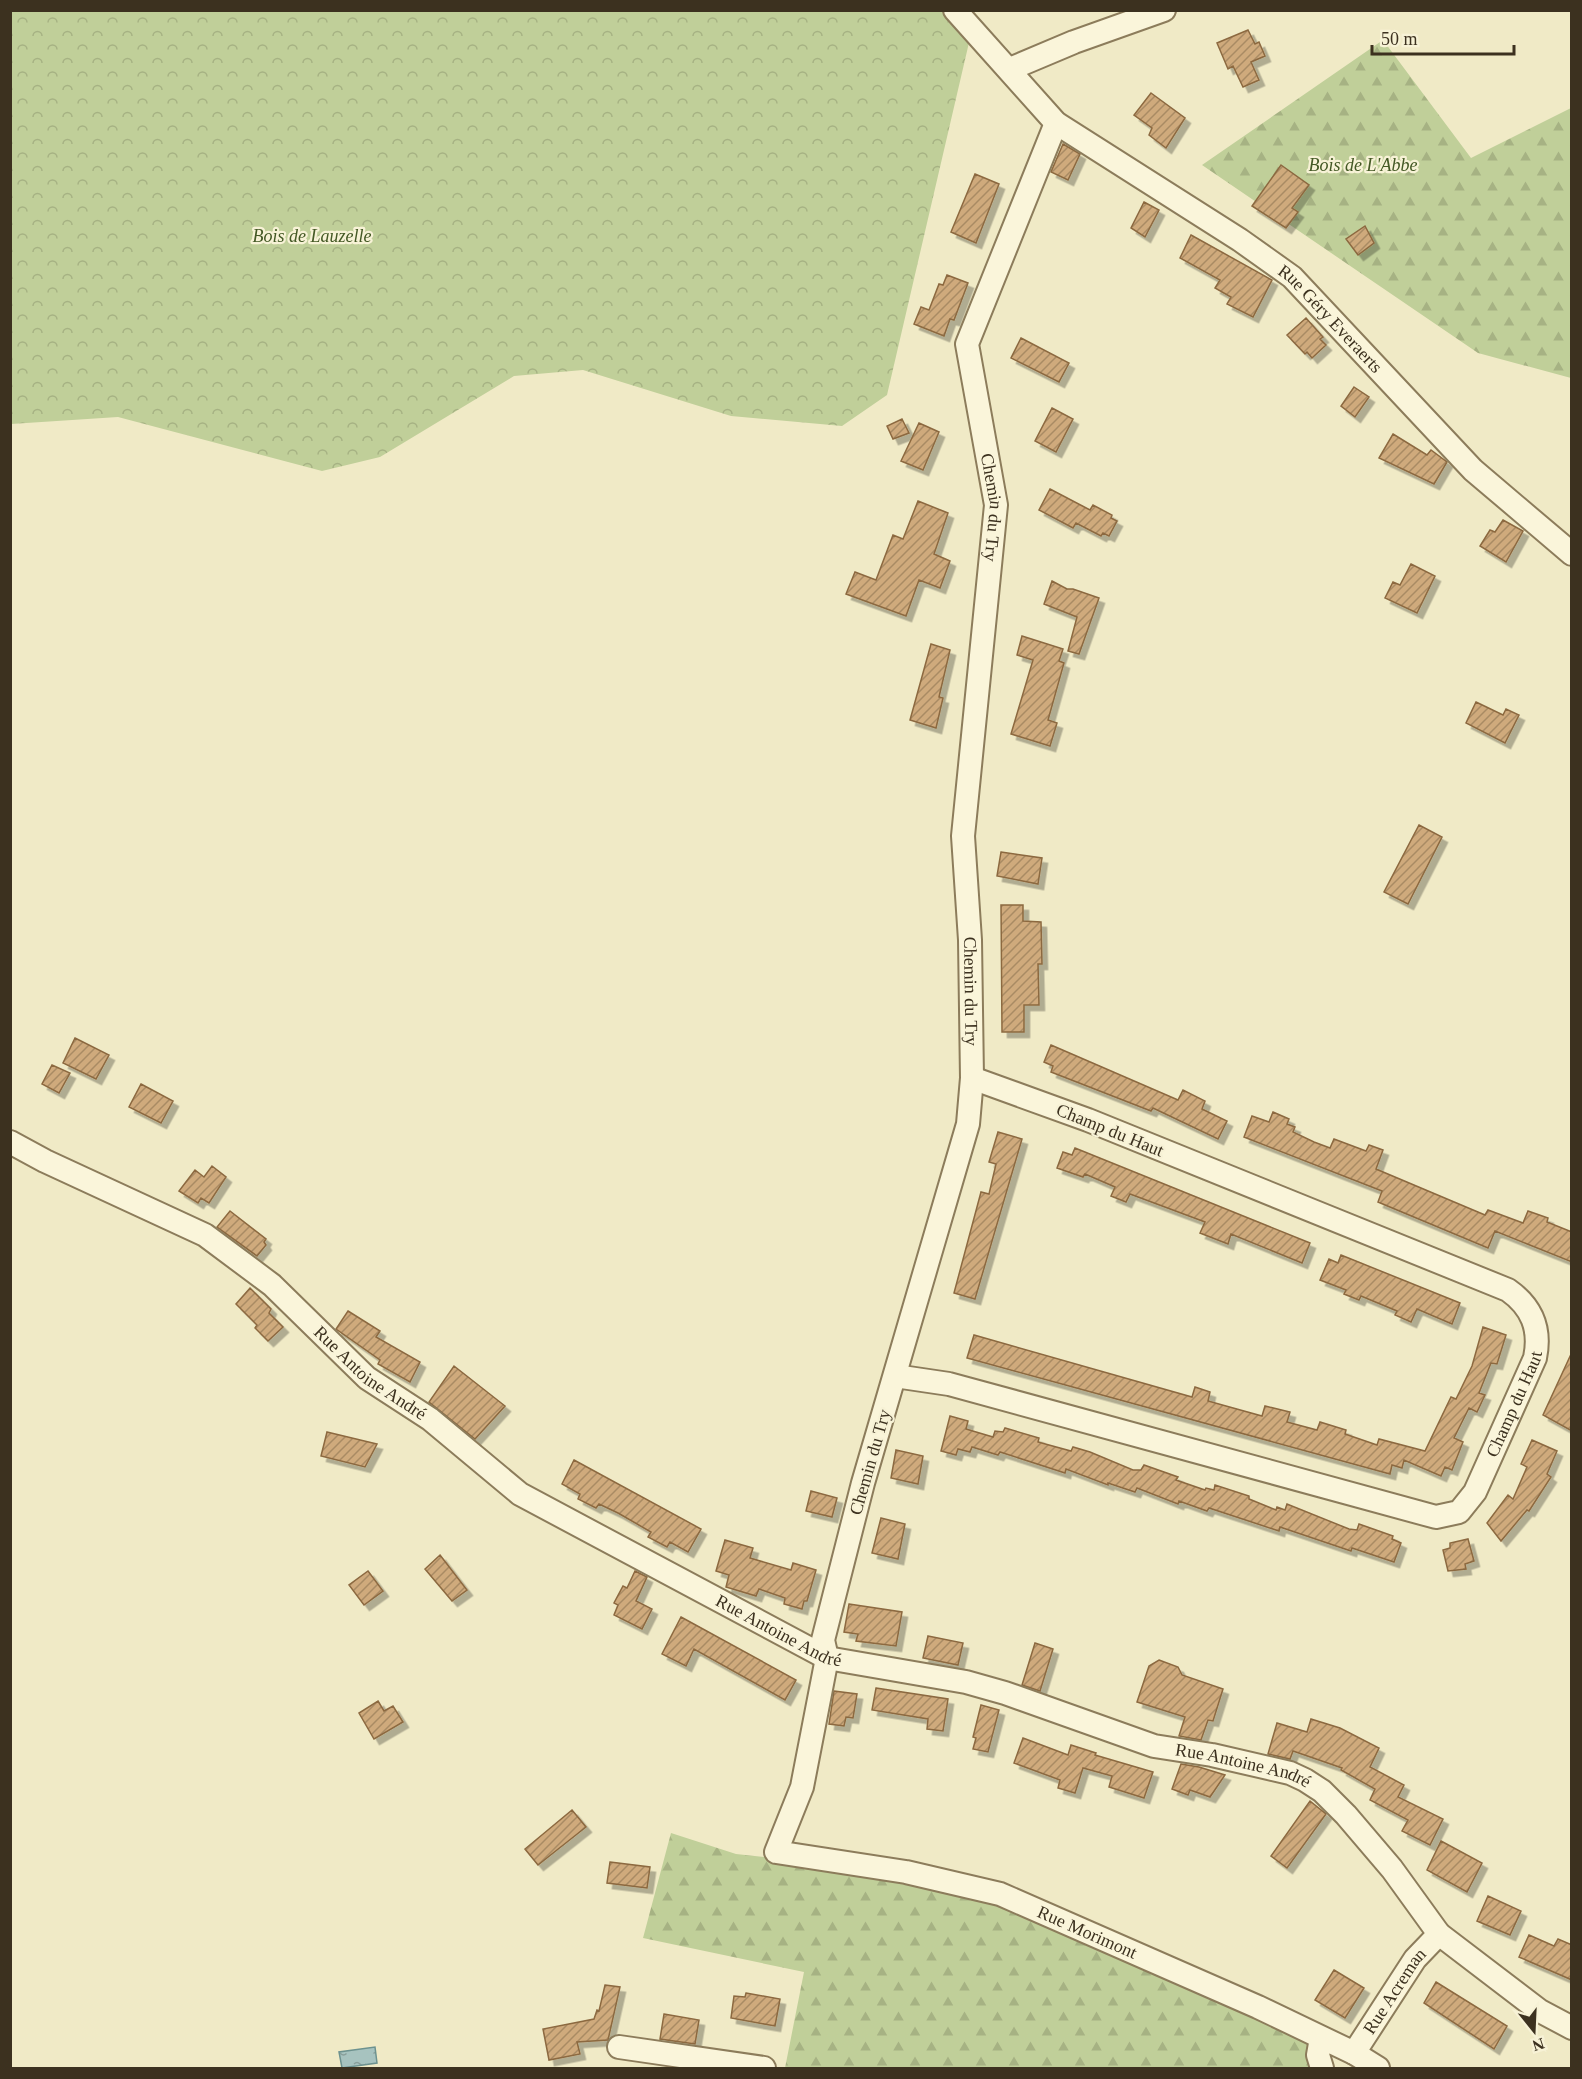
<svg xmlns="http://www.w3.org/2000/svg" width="1582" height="2079" viewBox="0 0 1582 2079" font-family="Georgia,serif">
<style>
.forest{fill:url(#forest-firs)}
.park{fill:url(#park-crowns)}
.water{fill:url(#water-ripples);stroke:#6d928f;stroke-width:1.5}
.building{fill:url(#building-hatch);stroke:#8c6940;stroke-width:1.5;filter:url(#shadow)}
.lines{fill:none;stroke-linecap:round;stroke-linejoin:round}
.minor-casing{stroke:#8c7c5b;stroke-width:26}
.minor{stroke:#faf5da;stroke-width:22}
.labels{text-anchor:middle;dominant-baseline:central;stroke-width:4.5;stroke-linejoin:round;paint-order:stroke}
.park-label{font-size:18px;font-style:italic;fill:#445925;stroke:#f7f2d6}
.street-label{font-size:18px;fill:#3c311f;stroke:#f7f2d6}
</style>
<defs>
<pattern id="forest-firs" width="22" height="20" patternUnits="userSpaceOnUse" patternTransform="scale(1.5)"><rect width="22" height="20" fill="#c0cf99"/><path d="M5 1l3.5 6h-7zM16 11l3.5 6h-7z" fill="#a6b283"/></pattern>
<pattern id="park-crowns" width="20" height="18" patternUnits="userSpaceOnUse" patternTransform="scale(1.5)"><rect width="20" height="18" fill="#c0cf99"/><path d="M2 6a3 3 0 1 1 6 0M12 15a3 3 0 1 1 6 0" fill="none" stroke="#a6b283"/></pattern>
<pattern id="water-ripples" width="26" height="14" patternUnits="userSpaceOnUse" patternTransform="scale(1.5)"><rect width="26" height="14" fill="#a7c3bf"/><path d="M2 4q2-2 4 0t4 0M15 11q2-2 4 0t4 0" fill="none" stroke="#899f9b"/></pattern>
<pattern id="building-hatch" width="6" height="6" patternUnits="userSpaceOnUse" patternTransform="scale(1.5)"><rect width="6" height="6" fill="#cfaa7b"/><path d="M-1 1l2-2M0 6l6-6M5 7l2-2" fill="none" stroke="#a98b64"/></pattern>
<filter id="shadow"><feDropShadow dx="5.5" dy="5.5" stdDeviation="0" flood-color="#0004"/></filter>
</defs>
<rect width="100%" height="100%" fill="#f0eac6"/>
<!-- forest -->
<path class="forest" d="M1383 40 1471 158 1571 108V378L1478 353 1202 165Z
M671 1833 736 1854 792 1860 964 1890 1310 2040 1319 2068H785L804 1972 643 1938Z"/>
<!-- park -->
<path class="park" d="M948 10 971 34 887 395 842 426 731 416 583 370 514 376 380 457 322 471 118 417 11 424V11Z"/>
<!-- water -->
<path class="water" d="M375 2047 377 2063 342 2068 339 2052Z"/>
<!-- building -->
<path class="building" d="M1248 30 1255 44 1259 42 1265 56 1251 62 1259 80 1243 87 1233 66 1228 69 1217 43Z
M1151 93 1185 118 1166 148 1149 135 1152 128 1134 115Z
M1063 144 1080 154 1068 180 1051 172Z
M1281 165 1309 185 1292 208 1298 212 1286 228 1252 206Z
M975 174 999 184 976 243 951 232Z
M1144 202 1159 210 1145 237 1131 228Z
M1365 226 1374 243 1358 255 1346 239Z
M1191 235 1272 280 1253 317 1227 304 1231 297 1215 288 1220 280 1180 258Z
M947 275 968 283 954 320 950 319 944 336 914 324 921 307 929 310 939 284 943 285Z
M1306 318 1323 337 1320 339 1326 345 1312 358 1307 352 1305 354 1287 335Z
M1021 338 1069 363 1059 382 1011 358Z
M1354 387 1369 397 1355 417 1341 406Z
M1052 408 1073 419 1056 452 1035 441Z
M902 419 909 433 893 439 887 426Z
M919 423 939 432 923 470 901 461Z
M1393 434 1427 455 1431 450 1447 462 1434 484 1379 458Z
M1050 489 1090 510 1093 505 1112 515 1111 518 1117 521 1109 536 1103 533 1101 536 1076 523 1073 528 1039 510Z
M918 501 948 513 934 554 950 561 940 588 919 580 906 616 846 594 855 572 876 580 893 535 903 539Z
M1503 520 1523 531 1506 562 1480 546 1490 530 1495 532Z
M1411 564 1435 576 1417 613 1385 598 1393 582 1400 585Z
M1052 581 1067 589H1073L1099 598 1079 654 1068 651 1077 617 1044 604Z
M1022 636 1063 649 1059 661 1064 663 1048 720 1057 723 1050 746 1011 734 1033 660 1017 655Z
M931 644 950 650 939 697 943 698 936 728 910 720Z
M1476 702 1503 715 1506 709 1519 715 1505 743 1466 723Z
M1419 825 1442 837 1408 904 1384 892Z
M1001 852 1042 858 1038 884 997 876Z
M1001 905H1023V921L1041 922 1042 964H1038L1039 1005H1024V1032H1002Z
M75 1038 109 1055 96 1079 63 1063Z
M1051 1045 1178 1100 1183 1090 1205 1101 1202 1109 1227 1121 1218 1139 1153 1108 1151 1111 1051 1072 1053 1066 1044 1062Z
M52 1065 70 1073 59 1093 42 1084Z
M141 1084 173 1101 161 1123 129 1107Z
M1273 1112 1289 1119 1287 1124 1295 1127 1293 1132 1314 1142 1330 1148 1334 1139 1366 1151 1369 1145 1383 1150 1376 1169 1485 1215 1488 1210 1523 1223 1528 1211 1548 1218 1547 1222 1572 1232V1262L1495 1231 1488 1248 1378 1202 1382 1191 1244 1137 1252 1116 1269 1122Z
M998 1132 1022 1139 975 1299 954 1293 981 1192 989 1194 996 1164 989 1162Z
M1075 1148 1310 1243 1302 1263 1231 1234 1228 1244 1200 1233 1205 1222 1130 1194 1126 1202 1111 1196 1115 1187 1085 1174 1083 1177 1057 1168 1063 1152 1072 1155Z
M212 1166 226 1177 209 1203 201 1198 198 1203 179 1191 195 1170 204 1177Z
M230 1211 266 1239 264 1242 266 1245 257 1256 217 1227Z
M1341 1255 1460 1303 1452 1324 1417 1309 1411 1322 1395 1315 1397 1311 1361 1296 1359 1300 1344 1294 1346 1290 1320 1280 1329 1259 1338 1263Z
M250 1288 271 1309 269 1313 283 1327 268 1341 255 1328 257 1325 236 1304Z
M348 1311 380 1331 376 1337 420 1362 410 1382 378 1364 380 1360 336 1329Z
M1483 1327 1506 1335 1497 1364 1491 1363 1479 1393 1485 1395 1477 1412 1469 1408 1454 1438 1463 1442 1452 1470 1445 1467 1441 1476 1404 1460 1402 1468 1392 1465 1390 1474 967 1358 974 1335 1192 1397 1195 1387 1210 1392 1208 1401 1262 1416 1265 1406 1290 1412 1287 1422 1317 1430 1320 1422 1346 1430 1345 1434 1377 1445 1379 1439 1425 1451 1451 1397 1456 1399 1472 1366Z
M1572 1352V1431L1543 1415Z
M454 1366 505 1406 475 1439 429 1402Z
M950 1416 968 1421 966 1429 993 1437 995 1431 1003 1432 1005 1428 1039 1438 1038 1442 1071 1451 1073 1447 1090 1452 1133 1470H1141L1144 1465 1178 1477 1176 1480 1205 1490 1206 1488 1214 1490 1215 1485 1249 1496V1499L1276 1510 1277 1507 1285 1510 1287 1504 1349 1529 1357 1530 1359 1524 1393 1536 1392 1539 1401 1543 1394 1562 1352 1548 1351 1551 1280 1527 1279 1531 1209 1508 1207 1511 1179 1501 1178 1504 1137 1488 1135 1492 1108 1483V1485L1066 1469 1065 1473 1000 1452 998 1455 972 1447 970 1452 958 1449 956 1455 941 1451Z
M327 1432 377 1444 365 1467 321 1456Z
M1532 1440 1557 1451 1547 1474 1551 1477 1529 1511 1527 1510 1501 1541 1487 1523 1508 1495 1513 1499 1527 1467 1521 1464Z
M896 1450 923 1456 918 1484 891 1478Z
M574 1460 701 1529 688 1552 670 1542 667 1547 648 1537 651 1532 618 1513 599 1504 596 1508 578 1499 580 1494 562 1484Z
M811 1491 837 1498 832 1517 806 1511Z
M881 1518 905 1524 898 1559 872 1553Z
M1468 1539 1474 1561 1465 1564 1466 1569 1448 1571 1443 1550 1450 1548V1543Z
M725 1540 753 1548 750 1558 791 1570 793 1563 816 1570 807 1601H804L802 1609 784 1604 785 1598 759 1589 756 1596 726 1587 729 1575 716 1571Z
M440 1555 467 1590 452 1601 425 1569Z
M368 1571 383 1591 364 1605 349 1585Z
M635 1571 647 1577 636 1601 652 1609 642 1629 614 1615 618 1605 614 1603 623 1586 627 1588Z
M849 1604 902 1612 896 1646 856 1641 858 1634 844 1632Z
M681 1617 796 1680 785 1700 694 1649 686 1666 662 1654Z
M928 1636 963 1643 958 1665 923 1658Z
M1035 1643 1053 1649 1040 1691 1022 1685Z
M1159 1660 1178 1667 1182 1675 1223 1689 1213 1721 1208 1720 1201 1740 1179 1736 1185 1717 1137 1702 1149 1666Z
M876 1688 948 1699 943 1731 927 1729 928 1719 872 1710Z
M834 1691 857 1694 853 1718 846 1717 844 1726 829 1724Z
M378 1701 384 1711 393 1706 403 1722 374 1739 359 1713Z
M981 1705 999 1710 988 1752 973 1749 976 1738 973 1737Z
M1311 1719 1340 1728 1379 1748 1370 1767 1404 1785 1398 1797 1443 1819 1430 1845 1402 1831 1408 1820 1370 1800 1375 1789 1341 1770 1342 1768 1293 1751 1290 1759 1268 1754 1277 1723 1307 1732Z
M1023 1738 1068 1755 1071 1745 1096 1753 1095 1755 1153 1772 1144 1798 1109 1787 1112 1776 1083 1768 1075 1793 1058 1788 1060 1780 1014 1763Z
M1181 1764 1199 1767 1225 1775 1210 1797 1190 1790 1188 1795 1172 1789Z
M1310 1801 1326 1814 1287 1868 1271 1856Z
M572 1810 586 1827 538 1865 525 1849Z
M1441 1841 1482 1863 1467 1892 1427 1870Z
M610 1862 650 1867 647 1888 607 1883Z
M1488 1896 1521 1911 1510 1935 1477 1921Z
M1529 1935 1554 1946 1558 1939 1572 1945V1980L1519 1957Z
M1334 1970 1364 1988 1345 2018 1315 2000Z
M1436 1982 1507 2026 1494 2049 1424 2003Z
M605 1985 620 1987 608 2040 577 2042 580 2054 549 2060 543 2029 594 2019 597 2010 599 2011Z
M746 1993 780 1999 775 2026 731 2018 734 1996 745 1997Z
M664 2014 699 2020 695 2044 660 2039Z"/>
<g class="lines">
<defs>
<g id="minor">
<path id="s1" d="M955 10 1056 123 1240 240 1292 277 1473 470 1572 554"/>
<path d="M1010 69 1074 42 1164 10"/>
<path id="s2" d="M1056 123 967 344 996 505 963 836 970 940 972 1078 968 1124 863 1483 823 1640 827 1658 802 1787 776 1852 906 1872 1000 1894 1258 2007 1354 2053 1378 2068"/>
<path id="s3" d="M10 1142 45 1161 205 1235 272 1285 367 1378 430 1419 520 1494 827 1658 966 1682 1005 1693 1154 1746 1212 1755 1290 1773 1305 1780 1322 1791 1346 1815 1392 1869 1439 1934 1540 2011 1572 2028"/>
<path id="s4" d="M895 1376 949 1384 1436 1517 1459 1512 1475 1492 1535 1358C1541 1329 1532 1307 1508 1290L1088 1120 972 1078"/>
<path d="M1321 2038 1318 2055 1322 2068"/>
<path d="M619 2047 764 2068"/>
<path id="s5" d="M1354 2053 1415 1959 1439 1934"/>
</g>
</defs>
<!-- minor casing -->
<use href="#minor" class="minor-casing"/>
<!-- minor -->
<use href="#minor" class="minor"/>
</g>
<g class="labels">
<!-- park labels -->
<g class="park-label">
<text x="1363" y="165">Bois de L'Abbe</text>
<text x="312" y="236">Bois de Lauzelle</text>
</g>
<!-- street labels -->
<g class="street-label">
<text stroke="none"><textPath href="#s1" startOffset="490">Rue Géry Everaerts</textPath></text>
<text stroke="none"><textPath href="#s2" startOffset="404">Chemin du Try</textPath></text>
<text stroke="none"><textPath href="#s2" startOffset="890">Chemin du Try</textPath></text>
<text transform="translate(1110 1130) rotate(22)">Champ du Haut</text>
<text stroke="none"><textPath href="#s3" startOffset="432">Rue Antoine André</textPath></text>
<text stroke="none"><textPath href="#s4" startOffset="705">Champ du Haut</textPath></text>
<text transform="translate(870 1462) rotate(-74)">Chemin du Try</text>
<text stroke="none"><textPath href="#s3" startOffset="918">Rue Antoine André</textPath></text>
<text stroke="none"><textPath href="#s3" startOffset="1404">Rue Antoine André</textPath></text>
<text stroke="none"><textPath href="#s2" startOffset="2102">Rue Morimont</textPath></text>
<text stroke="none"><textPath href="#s5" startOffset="74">Rue Acreman</textPath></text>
</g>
</g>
<!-- border -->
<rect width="1582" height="2079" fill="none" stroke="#3c311f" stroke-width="24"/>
<!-- north arrow -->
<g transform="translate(1534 2031) rotate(162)" stroke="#f7f2d6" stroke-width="4.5" paint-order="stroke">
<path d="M0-4.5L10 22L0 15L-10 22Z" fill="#3c311f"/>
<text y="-9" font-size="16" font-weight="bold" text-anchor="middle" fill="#3c311f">N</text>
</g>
<!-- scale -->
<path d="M1372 45v9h142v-9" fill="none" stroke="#3c311f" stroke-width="3"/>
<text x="1381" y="45" font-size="18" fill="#3c311f" stroke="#f7f2d6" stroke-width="4.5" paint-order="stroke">50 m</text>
</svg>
